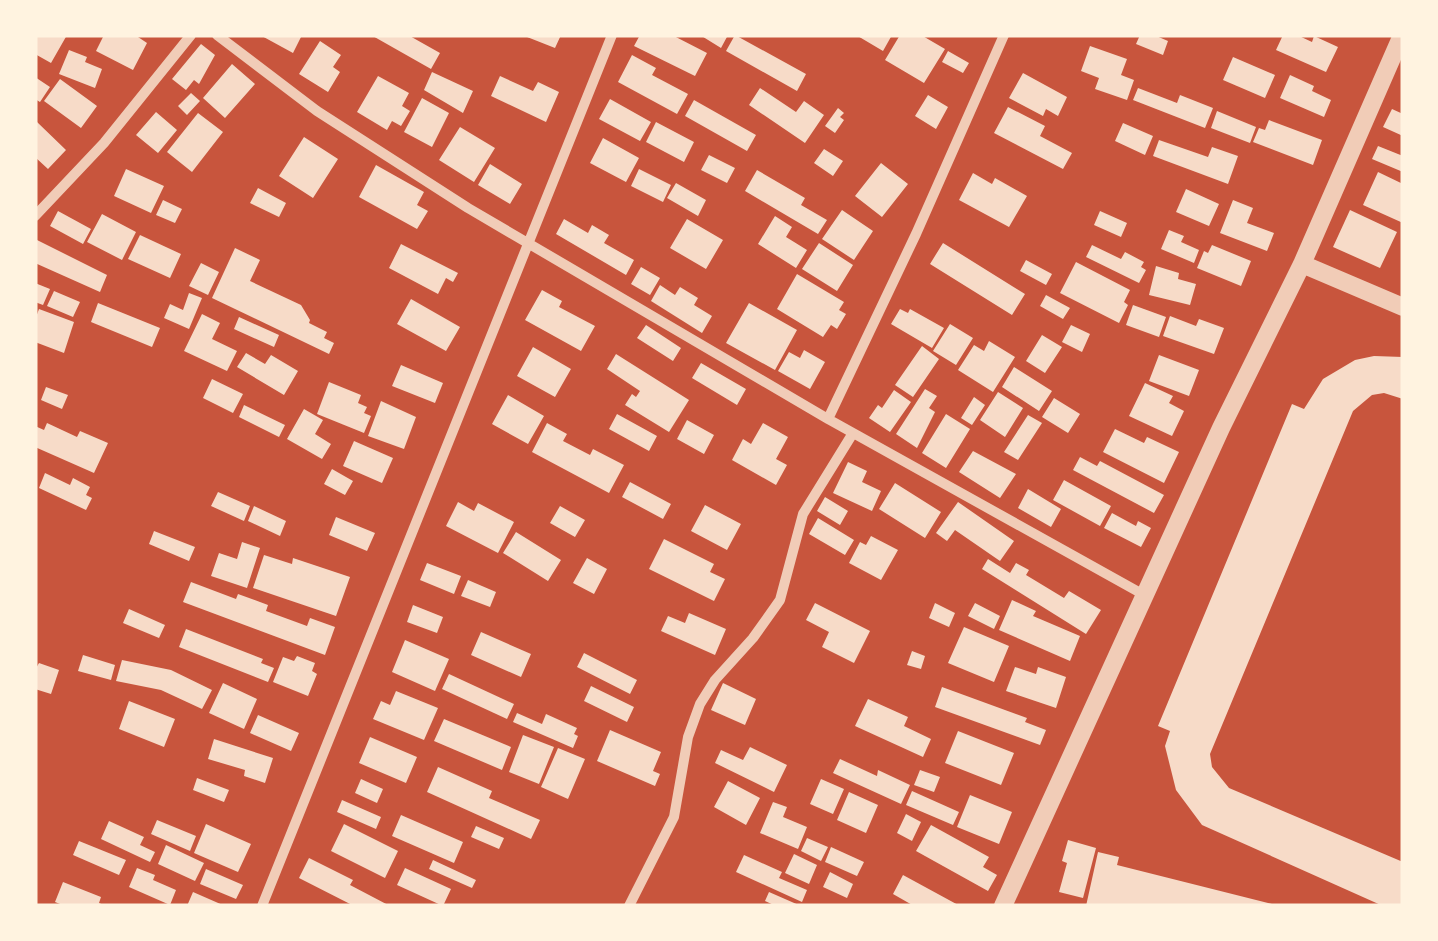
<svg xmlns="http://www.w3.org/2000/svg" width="1438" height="941" viewBox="0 0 1438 941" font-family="'Source Sans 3',sans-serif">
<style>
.building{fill:#f7dbc8}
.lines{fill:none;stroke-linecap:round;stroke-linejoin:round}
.minor{stroke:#f1ccb7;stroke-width:10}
.tertiary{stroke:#f1ccb7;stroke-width:18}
</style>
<rect width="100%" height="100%" fill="#c8553d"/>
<!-- building -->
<path class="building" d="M35 35H67L51 63 35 54Z
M104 35H135L147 43 133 70 96 51Z
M260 35H302L293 53Z
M371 35H408L440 53 431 69Z
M522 35H561L555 48Z
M640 35H672L707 53 695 76 634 46Z
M700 35H728L721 48Z
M735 35 806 74 797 91 726 51Z
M856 35H892L883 51Z
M900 35H921L945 49 924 83 885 60Z
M1140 35H1154L1168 41 1163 55 1136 44Z
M1283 35H1297L1312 42 1314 36 1338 47 1326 72 1276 50Z
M320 41 341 55 333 67 340 72 328 92 299 74Z
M201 44 215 55 199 84 194 80 186 90 172 79Z
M1090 46 1127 59 1121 75 1134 80 1127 100 1095 89 1099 78 1081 71Z
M69 50 87 57 85 62 102 69 95 88 59 74Z
M948 51 969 63 963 73 942 62Z
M632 55 656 68 652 75 688 94 677 114 618 82Z
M1233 57 1275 75 1265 98 1223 80Z
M232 64 255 84 225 118 203 98Z
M432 72 473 91 463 113 424 90Z
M1023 73 1067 97 1058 116 1046 109 1043 116 1009 98Z
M1290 75 1314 86 1312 91 1331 100 1324 117 1280 98Z
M378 76 409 93 402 106 410 111 401 126 392 121 387 130 357 112Z
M500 76 533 91 538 82 559 92 546 122 491 96Z
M35 77 50 87 40 102 35 99Z
M60 79 97 106 81 128 44 101Z
M760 88 796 112 804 101 824 115 805 143 749 105Z
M1138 88 1177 103 1180 95 1213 108 1205 128 1133 100Z
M191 93 200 101 187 115 178 106Z
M928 95 948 107 936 129 915 116Z
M422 98 449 113 432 147 404 132Z
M610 99 651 122 640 141 599 119Z
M694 100 756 135 747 151 685 116Z
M1008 107 1045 126 1040 136 1072 153 1063 169 994 133Z
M838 108 844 113 840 117 844 120 835 133 825 126Z
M1392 109 1403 114V136L1383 127Z
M1217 111 1256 127 1250 143 1211 128Z
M156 112 177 130 158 153 136 135Z
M198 113 223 132 192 172 167 152Z
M1269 120 1322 140 1313 165 1253 142 1259 128 1265 130Z
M37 122 66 150 48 169 35 157Z
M656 122 694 142 684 162 646 142Z
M1123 123 1153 136 1145 155 1115 141Z
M460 127 495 148 474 182 439 160Z
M304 137 338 159 313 198 279 176Z
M603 138 639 158 626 182 590 163Z
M1159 140 1208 157 1212 147 1238 156 1228 184 1153 156Z
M1378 146 1403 156V172L1372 159Z
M824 149 843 161 833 176 814 163Z
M709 155 735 168 727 183 701 170Z
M881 163 908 184 882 217 855 196Z
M490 164 522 184 510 204 478 185Z
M376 165 424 192 417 205 428 211 417 229 359 197Z
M126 169 164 186 151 213 114 196Z
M639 169 671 185 663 202 631 186Z
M757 170 805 198 801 205 827 220 818 234 745 191Z
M1378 172 1403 184V223L1363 205Z
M973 173 992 184 995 178 1027 196 1009 227 959 200Z
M676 183 706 200 698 216 667 198Z
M258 188 286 203 279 217 250 203Z
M1186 189 1219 204 1209 226 1176 212Z
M163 200 182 209 175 223 156 215Z
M1233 200 1253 208 1247 223 1274 233 1267 251 1220 233Z
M842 210 873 231 854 260 822 239Z
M1350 210 1397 232 1380 268 1333 247Z
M58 211 91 229 83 244 50 226Z
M1100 211 1127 223 1121 237 1094 225Z
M102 214 136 232 122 260 87 242Z
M775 216 792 227 786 237 807 250 796 268 758 244Z
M564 219 588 233 592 225 609 235 604 243 634 260 626 275 556 234Z
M687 219 723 240 706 269 670 248Z
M1169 230 1184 236 1181 242 1199 250 1194 263 1161 249Z
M140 235 181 254 170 278 128 259Z
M35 239 107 275 100 292 35 263Z
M819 243 853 265 837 291 802 269Z
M943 243 1025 294 1012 315 930 264Z
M401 244 458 273 453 282 446 278 438 294 389 268Z
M1092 245 1121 259 1125 252 1144 262 1141 267 1146 270 1139 283 1086 257Z
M1212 245 1251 261 1241 286 1197 268 1204 251 1208 253Z
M235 248 260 260 250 281 301 305 310 320 309 323 327 332 324 338 334 343 329 354 212 298Z
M1026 260 1052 274 1046 285 1020 271Z
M1076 262 1130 290 1124 302 1128 305 1119 323 1060 293Z
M201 263 219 272 208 295 189 286Z
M1156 266 1179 273 1178 279 1196 284 1190 305 1149 295Z
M641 267 660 278 650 295 631 284Z
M797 274 844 302 839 310 846 314 837 329 831 325 823 337 777 309Z
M35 283 50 289 43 305 35 302Z
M660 285 675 295 680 287 698 298 694 305 712 316 702 333 651 301Z
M542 290 562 301 559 307 595 326 581 351 525 320Z
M54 291 80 302 73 317 47 306Z
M189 293 202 298 189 329 164 318 170 304 183 310Z
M1046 295 1070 308 1063 319 1040 306Z
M411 299 460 327 446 351 397 324Z
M98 303 160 328 152 347 91 322Z
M749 303 797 330 775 370 726 343Z
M1133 305 1166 317 1159 337 1126 325Z
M39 309 74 322 64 353 35 342V320Z
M900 309 908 313 910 309 944 328 932 348 891 324Z
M202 314 220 323 212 339 237 351 227 371 184 351Z
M1170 316 1196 326 1199 319 1224 328 1214 354 1163 336Z
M239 317 279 335 274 347 234 329Z
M950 324 973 338 956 365 933 351Z
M646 325 681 348 673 361 637 338Z
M1071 325 1090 334 1082 352 1062 342Z
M1042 335 1062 347 1045 373 1026 361Z
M989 341 1015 357 993 392 958 370 974 345 984 351Z
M922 346 939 359 913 397 895 385Z
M533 347 571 369 555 397 517 376Z
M804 350 825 362 810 389 778 371 789 352 800 358Z
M246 353 265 364 271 355 298 371 284 395 237 367Z
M616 354 689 400 669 432 625 405 632 394 636 397 640 391 607 369Z
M1159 355 1199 370 1189 396 1149 381Z
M1374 356 1403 357V399L1384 393 1372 395 1353 411 1210 754 1212 767 1229 788 1403 862V906H1383L1202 825 1176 790 1165 746 1170 731 1158 726 1292 404 1304 409 1323 379 1355 360Z
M701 363 746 389 737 405 692 378Z
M401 365 443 383 435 403 392 386Z
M1014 367 1052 391 1039 411 1002 387Z
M212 379 243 394 233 413 203 398Z
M329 382 361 395 358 403 367 407 364 413 371 416 364 433 317 414Z
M1145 383 1173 396 1169 403 1184 411 1172 436 1129 416Z
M46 387 68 395 62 409 41 400Z
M925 389 937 396 929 408 935 412 917 448 896 434Z
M894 390 911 402 890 432 869 418 878 405 882 408Z
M998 392 1023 408 1005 437 980 420Z
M508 395 544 416 528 444 492 424Z
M974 397 985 405 972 425 961 418Z
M1054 398 1080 414 1068 433 1042 417Z
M381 401 416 417 404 449 368 436Z
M244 405 285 425 279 437 239 417Z
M304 409 323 420 315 434 331 444 322 459 287 439Z
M617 414 657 436 649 451 609 429Z
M946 414 970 429 946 468 922 453Z
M1028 415 1042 423 1018 460 1004 452Z
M687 420 714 435 704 454 677 439Z
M47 423 77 437 80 431 108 443 94 473 35 447V426L44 430Z
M547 423 567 434 563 441 590 455 593 449 624 465 609 493 532 452Z
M763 423 788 437 776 459 787 465 776 485 732 460 743 439 751 444Z
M1115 429 1144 443 1147 437 1179 452 1164 483 1103 452Z
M354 441 393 458 382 483 343 466Z
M973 451 1016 474 1000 498 959 472Z
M1080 457 1097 466 1100 461 1164 495 1154 513 1073 470Z
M848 462 867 471 862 482 881 491 872 511 833 493Z
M332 469 353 481 345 495 324 484Z
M45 473 70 485 73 478 90 487 86 495 92 498 86 510 39 488Z
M1064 480 1111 506 1100 526 1053 500Z
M630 482 671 504 663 519 622 497Z
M895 483 941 512 925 538 879 509Z
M1028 489 1061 509 1051 527 1018 508Z
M218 492 250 506 244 521 211 506Z
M825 497 848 511 840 525 817 511Z
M458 502 474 511 478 503 514 522 498 553 446 526Z
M958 502 1014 541 1000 561 955 530 947 541 936 533Z
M705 505 741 524 727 550 691 531Z
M254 506 286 521 280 536 248 521Z
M560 506 585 520 575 537 550 523Z
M1112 513 1136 526 1138 521 1151 528 1141 547 1104 528Z
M336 517 375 533 367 551 329 535Z
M818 518 854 540 845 555 809 534Z
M154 531 195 547 189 561 149 544Z
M516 532 561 560 548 581 503 553Z
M871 536 898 550 881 580 849 563 860 542 866 545Z
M664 539 714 564 710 572 725 579 714 601 649 569Z
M242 542 260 548 247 588 211 576 219 553 237 559Z
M264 555 292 564 293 558 350 577 336 616 253 588Z
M587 558 607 569 594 594 573 583Z
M988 559 1010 573 1016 563 1029 570 1026 575 1064 598 1069 591 1101 610 1086 634 982 569Z
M427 563 461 576 454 594 420 580Z
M468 580 496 592 490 607 461 596Z
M191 582 236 599 238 594 268 605 266 611 307 626 310 618 335 627 325 655 183 602Z
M1012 600 1036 611 1033 616 1080 636 1070 661 999 630Z
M815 603 870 631 854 663 822 647 829 632 806 620Z
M935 603 955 613 949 627 929 618Z
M975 603 1000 616 994 629 968 616Z
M413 605 443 617 437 633 407 622Z
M129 609 165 625 159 638 123 623Z
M689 613 726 629 715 655 661 631 668 616 685 623Z
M964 627 1009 646 994 682 948 663Z
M186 629 263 659 261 663 274 668 268 682 179 647Z
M481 632 531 654 521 677 471 655Z
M405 640 449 659 435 691 392 672Z
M912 651 925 656 921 669 907 665Z
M584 653 637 680 630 694 577 667Z
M83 655 115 665 111 680 78 671Z
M297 656 315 663 312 671 317 674 308 696 273 682 283 657 294 661Z
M122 660 171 670 212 690 202 709 161 690 116 681Z
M39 663 59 670 51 694 35 689V670Z
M1015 667 1036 674 1038 667 1066 677 1056 708 1006 691Z
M449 674 514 704 507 719 442 689Z
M223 683 257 699 244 729 209 713Z
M723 683 756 699 745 725 711 710Z
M591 686 634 707 627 722 584 701Z
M942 687 1027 718 1025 722 1046 730 1040 745 935 707Z
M396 691 438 708 424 740 373 719 381 701 390 705Z
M868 699 908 717 904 726 931 739 923 757 855 726Z
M129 701 175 719 164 747 119 729Z
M517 713 542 724 546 714 577 728 574 734 578 736 573 748 513 722Z
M258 715 299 733 291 751 250 733Z
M444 719 511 747 502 770 434 741Z
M610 730 661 752 653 771 660 774 655 786 597 761Z
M958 731 1014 753 1001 785 945 763Z
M523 735 554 747 539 784 509 772Z
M370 737 417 757 406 783 359 763Z
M214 739 273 758 265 783 244 776 245 770 208 759Z
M750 747 787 765 774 792 715 763 721 750 743 760Z
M558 748 585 759 568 799 541 787Z
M840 759 877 776 878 770 910 785 901 804 833 773Z
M438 767 492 791 489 798 540 820 531 839 427 792Z
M920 770 940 777 934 792 914 785Z
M197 778 229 790 224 802 193 790Z
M361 779 383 789 377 803 355 793Z
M821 779 844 789 833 814 810 804Z
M728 781 760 798 746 825 714 807Z
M912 791 959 812 953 825 906 805Z
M849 792 878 805 866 833 837 820Z
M970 795 1012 812 999 844 957 827Z
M342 800 381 817 376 829 337 812Z
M773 802 787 807 783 817 807 827 798 849 760 833Z
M906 814 921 822 912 841 897 833Z
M401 815 463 842 454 863 392 836Z
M157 820 196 836 190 851 151 834Z
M109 821 144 837 140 845 155 852 150 862 101 839Z
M206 824 251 844 238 872 194 853Z
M344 824 398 851 385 878 331 851Z
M931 825 989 857 983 867 997 875 988 891 916 851Z
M476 826 504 838 499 849 471 837Z
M807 838 828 847 821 861 801 851Z
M1068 840 1096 848 1083 898 1059 892 1067 863 1062 861Z
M79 841 126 860 119 875 73 855Z
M166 845 204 863 195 881 158 864Z
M831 847 864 862 857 876 825 862Z
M1098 852 1119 857 1117 865 1280 906H1086Z
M794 854 817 865 809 884 785 873Z
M744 855 782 872 779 878 807 890 802 902 736 872Z
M309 858 353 880 350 885 390 906H354L299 878Z
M433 860 476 880 472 888 429 869Z
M137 868 155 875 153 880 176 890 170 905 129 887Z
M405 868 451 889 443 906 397 885Z
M206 869 243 885 236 899 200 884Z
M830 872 853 884 847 898 823 887Z
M903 875 960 906H914L893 894Z
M63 882 101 897 99 903 106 906H65L55 902Z
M193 892 225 906H187Z
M769 892 801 906H776L765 901Z"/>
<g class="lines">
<!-- minor -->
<path class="minor" d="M217 35 317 111 468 208 828 419 1146 596
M35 216 104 143 191 35
M828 419 916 234 1004 35
M262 906 612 35
M629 906 674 817 688 737 700 704 715 680 753 638 780 600 803 514 853 433"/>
<!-- tertiary -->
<path class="tertiary" d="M1302 264 1403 307
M1003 906 1221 428 1302 264 1402 35"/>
</g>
<!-- border -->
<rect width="1438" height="941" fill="none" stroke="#fff3e0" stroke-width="75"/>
</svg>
